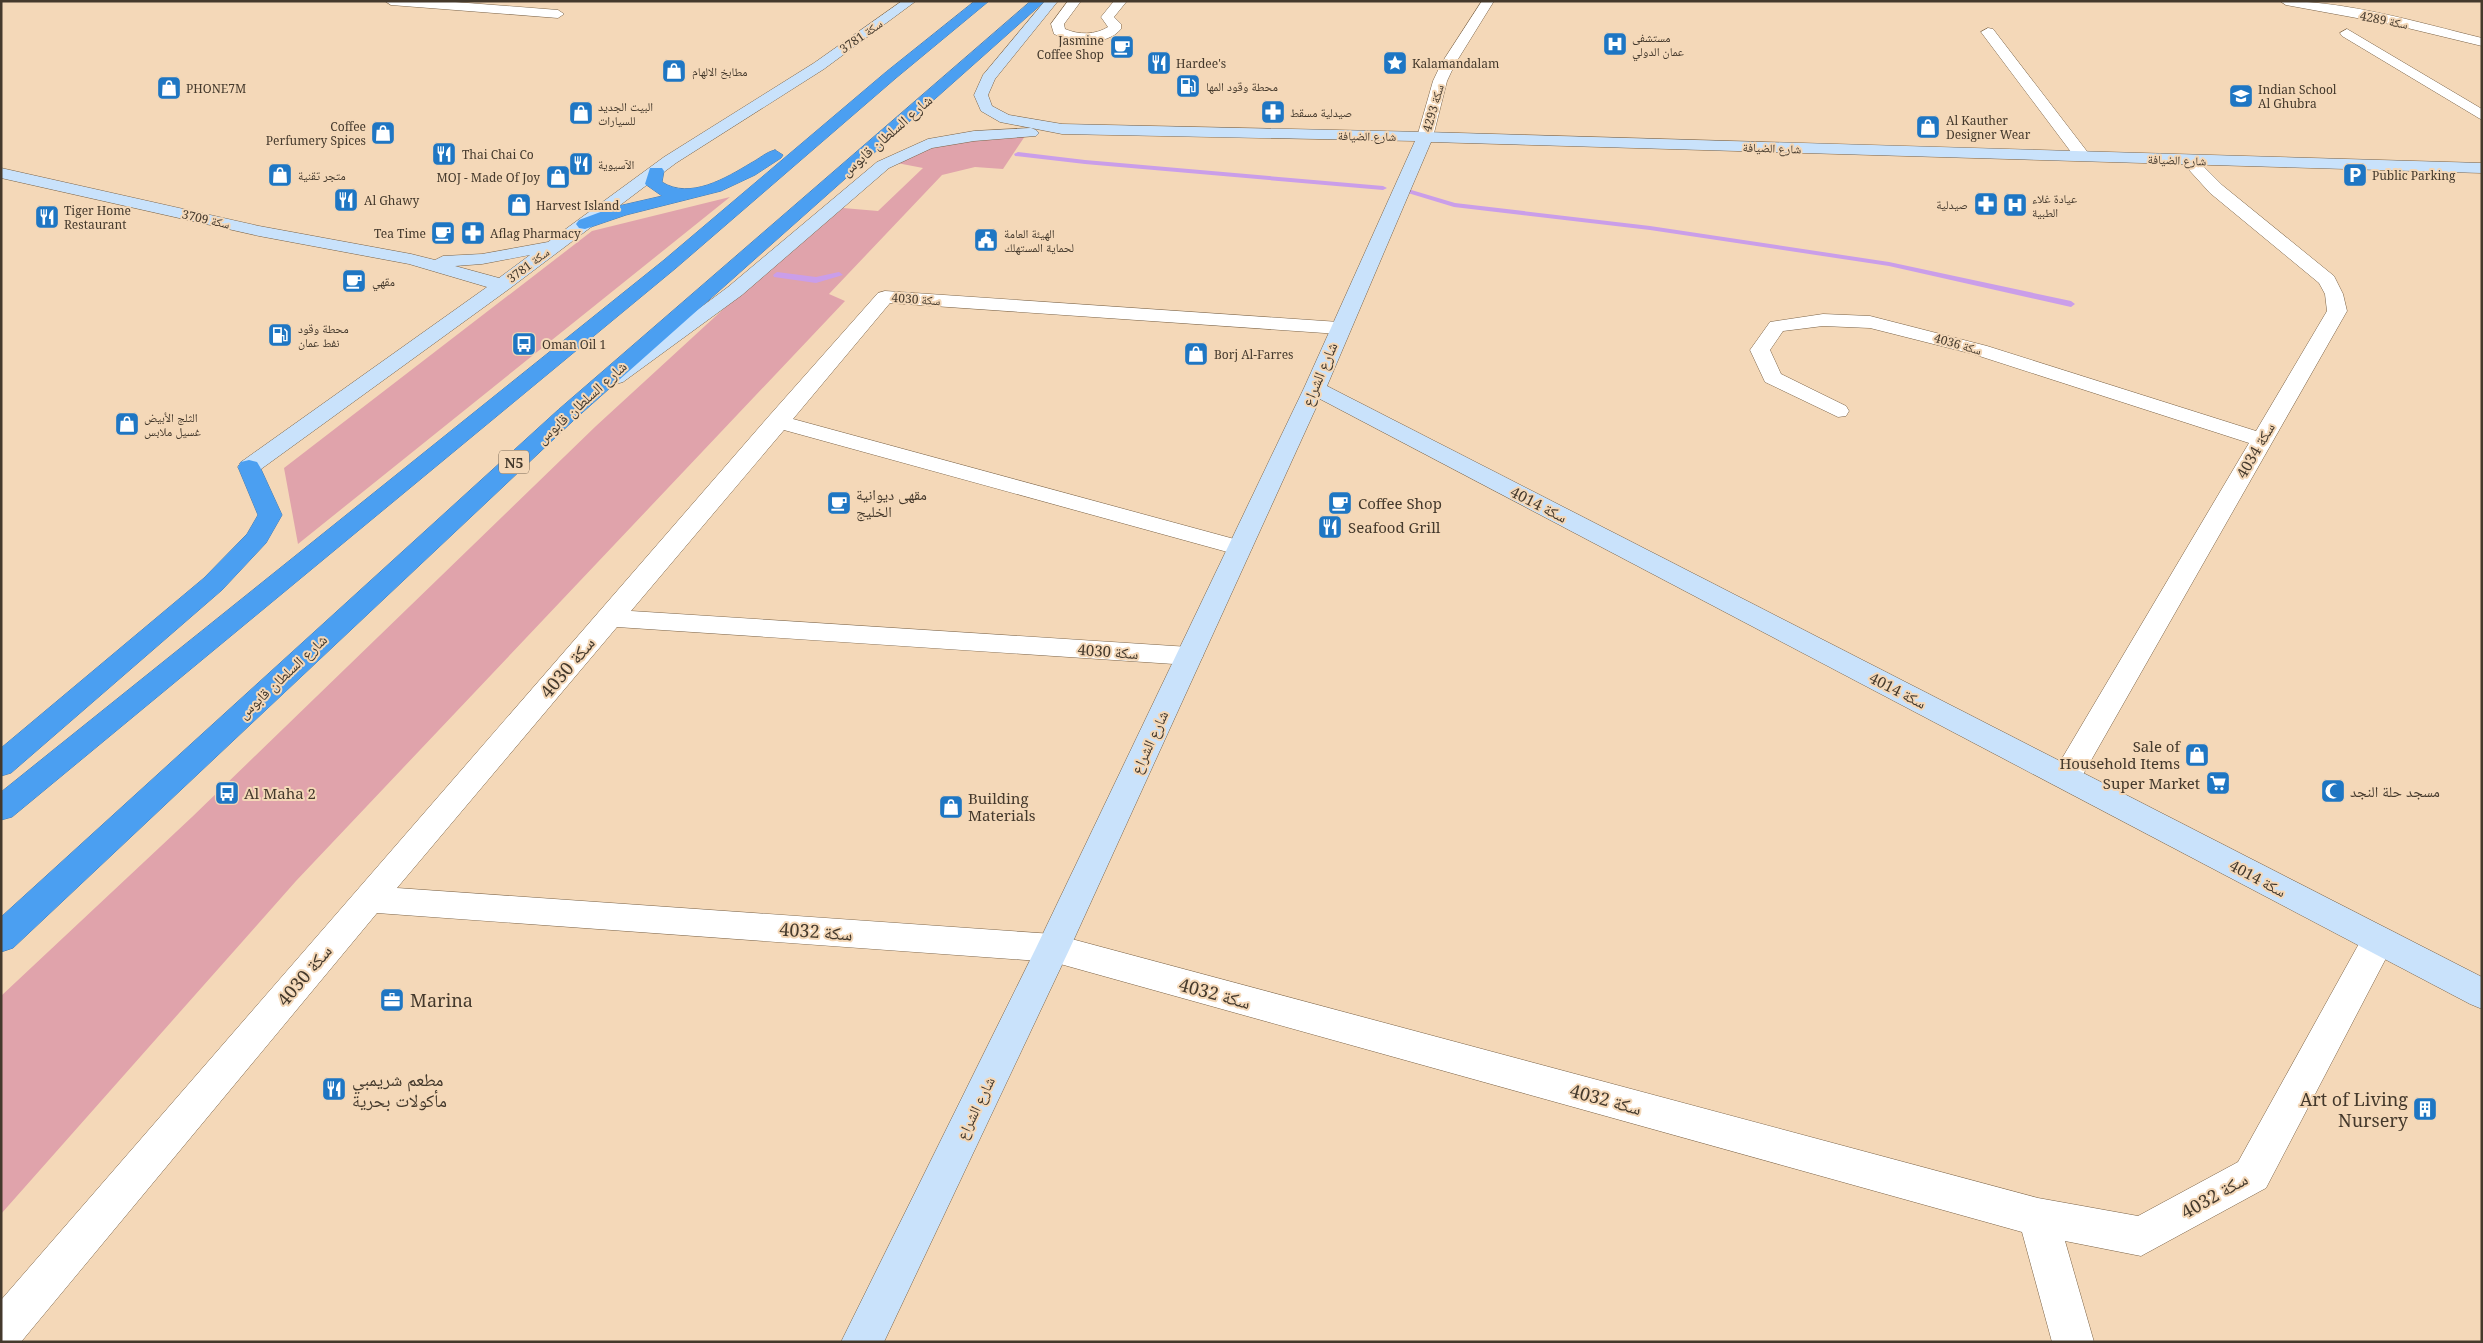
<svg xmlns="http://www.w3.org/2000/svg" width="2483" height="1343" viewBox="0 0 2483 1343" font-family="'Noto Serif','Noto Naskh Arabic',serif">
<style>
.green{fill:#e0a3ab}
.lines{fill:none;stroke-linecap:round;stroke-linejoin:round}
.stream{fill:#ca9ee9;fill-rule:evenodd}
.street-casing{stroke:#7a6246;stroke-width:1}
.secondary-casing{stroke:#7a6246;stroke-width:1}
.highway-casing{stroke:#497bac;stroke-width:1}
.street{fill:#fff;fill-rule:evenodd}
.secondary{fill:#c9e2fb;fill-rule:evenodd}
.highway{fill:#4b9ff1;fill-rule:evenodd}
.labels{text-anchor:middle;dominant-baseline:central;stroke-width:4;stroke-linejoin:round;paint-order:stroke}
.far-street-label{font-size:12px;fill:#44392c;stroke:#f4d8b8}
.far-poi-label{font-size:12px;fill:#44392c;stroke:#f4d8b8;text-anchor:start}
.shield{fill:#f4d8b8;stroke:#796956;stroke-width:1}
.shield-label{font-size:14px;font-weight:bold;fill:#44392c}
.street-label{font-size:15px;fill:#44392c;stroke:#f4d8b8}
.poi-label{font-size:15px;fill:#44392c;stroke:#f4d8b8;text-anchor:start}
.near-street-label{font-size:18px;fill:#44392c;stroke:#f4d8b8}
.near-poi-label{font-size:18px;fill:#44392c;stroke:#f4d8b8;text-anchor:start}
</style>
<rect width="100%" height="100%" fill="#f4d8b8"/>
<!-- green -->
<path class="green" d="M1025 136 1003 169 975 167 942 175 829 294 845 301 296 881 1 1214V996L192 817 596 426 742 292 843 208 878 211 923 168 897 163 932 146 975 139Z
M730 197 298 544 284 468 592 231Z"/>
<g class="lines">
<!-- stream -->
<path class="stream" d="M1018 152 1085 160 1383 186 1387 188 1383 190 1085 164 1015 156 1014 154Z
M1408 189 1455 203 1650 226 1889 262 2071 301 2075 304 2071 307 1889 266 1650 230 1454 207 1408 193Z
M777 272 816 277 839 272 843 275 816 283 774 277 773 275Z"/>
<defs>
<path id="street" d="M385 1H442L558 10 564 14 558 18 391 5Z
M1068 1H1081L1064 24 1065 29C1079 35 1095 35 1108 27L1101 17 1114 1H1127L1114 17 1121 24V29C1106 47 1073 42 1054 34L1051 24Z
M1482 1H1494L1455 64 1447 81 1433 137 1430 140H1420L1417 137 1433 81 1441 64Z
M2280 1C2348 1 2416 22 2482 38V46L2395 25 2286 5Z
M1988 28 1993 29 2089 154 2091 157 2089 160H2077L1981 32Z
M2347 29 2482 109V120L2342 36 2340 33Z
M2188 155 2194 157 2222 185 2334 276 2343 294 2347 311 2077 785 2066 788 2055 785 2051 777 2249 443 1973 354 1870 328 1823 326 1783 331 1770 350 1781 374 1846 406 1849 411 1846 416 1838 417 1765 382 1750 350 1770 322 1823 314 1870 316 1987 346 2256 431 2327 311 2325 294 2319 283 2210 193 2180 160Z
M885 291 1339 322 1346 324 1349 328 1346 332 1339 334 890 303 793 419 1249 543 1252 548 1249 553 1240 555 1231 553 784 430 631 611 1189 647 1199 650 1203 656 1199 662 1189 665 617 627 397 888 1053 934 2038 1198 2138 1216 2238 1162 2366 931 2378 927 2390 931 2395 941 2266 1188 2141 1256 2065 1241 2094 1342H2052L2022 1232 1053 962 377 913 21 1342H1V1300L769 416 878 293Z"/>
<path id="secondary" d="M902 1H916L824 69 676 163 509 289 257 472 249 474 241 472 238 467 241 462 487 287 409 264 259 236 1 178V168L259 226 411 254 435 260 443 256 482 254 548 242 664 157 814 63ZM530 255 499 278 455 266 482 264Z
M1045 1H1058L995 79 988 95 992 106 1009 115 1062 124 1425 132 2482 163V173L1431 142 1327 386 2482 977V1009L2470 1004 1320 399 1070 948 884 1342H841L1036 948 1304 388 1415 141 1062 134 1000 122 981 111 974 95 983 75Z
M1031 128 1036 130 1039 133 1036 136 974 141 932 148 889 168 742 295 623 382 616 384 609 382 606 378 728 287 877 162 928 139 974 131Z"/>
<path id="highway" d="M975 1H989L896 78 676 268 12 817 1 820V792L664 260 886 72Z
M1031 1H1045L574 420 13 948 1 952V917L558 410Z
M775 150 783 155 781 158 755 175 721 191 626 215 585 229 579 228 576 224 579 220 614 207 662 196 645 184 650 168H662L664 171 662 182C690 200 726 178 751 163 759 159 766 152 775 150Z
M249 460 257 462 260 467 282 515 266 543 222 590 11 773 1 776V748L204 578 247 534 258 515 238 467 241 462Z"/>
</defs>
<!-- street casing -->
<use href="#street" class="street-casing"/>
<!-- secondary casing -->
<use href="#secondary" class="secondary-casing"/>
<!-- highway casing -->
<use href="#highway" class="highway-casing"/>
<!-- street -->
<use href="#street" class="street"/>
<!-- secondary -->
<use href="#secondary" class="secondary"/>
<!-- highway -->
<use href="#highway" class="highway"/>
</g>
<!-- icons -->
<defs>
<symbol id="hospital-square" viewBox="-11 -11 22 22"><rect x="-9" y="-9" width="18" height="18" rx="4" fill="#1e76c3" stroke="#f4d8b8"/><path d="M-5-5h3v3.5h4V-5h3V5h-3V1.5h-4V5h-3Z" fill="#fff"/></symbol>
<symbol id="cafe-square" viewBox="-11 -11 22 22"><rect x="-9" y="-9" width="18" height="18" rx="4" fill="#1e76c3" stroke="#f4d8b8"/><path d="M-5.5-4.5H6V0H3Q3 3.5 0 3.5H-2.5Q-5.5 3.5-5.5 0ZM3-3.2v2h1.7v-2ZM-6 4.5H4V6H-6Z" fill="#fff"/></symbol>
<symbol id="restaurant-square" viewBox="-11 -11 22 22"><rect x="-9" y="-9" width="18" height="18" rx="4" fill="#1e76c3" stroke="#f4d8b8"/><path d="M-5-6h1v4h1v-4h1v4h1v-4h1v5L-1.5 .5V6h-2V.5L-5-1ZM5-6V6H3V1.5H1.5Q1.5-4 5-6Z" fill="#fff"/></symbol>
<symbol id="sight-square" viewBox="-11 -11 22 22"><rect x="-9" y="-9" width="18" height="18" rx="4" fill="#1e76c3" stroke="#f4d8b8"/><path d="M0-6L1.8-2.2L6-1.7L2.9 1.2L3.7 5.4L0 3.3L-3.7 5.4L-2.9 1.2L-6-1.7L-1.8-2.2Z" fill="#fff"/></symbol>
<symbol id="shop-square" viewBox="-11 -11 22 22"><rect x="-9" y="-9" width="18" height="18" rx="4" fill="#1e76c3" stroke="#f4d8b8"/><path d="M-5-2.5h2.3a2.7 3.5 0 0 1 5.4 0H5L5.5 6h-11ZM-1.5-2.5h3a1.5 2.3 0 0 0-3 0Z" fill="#fff"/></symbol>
<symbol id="fuel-square" viewBox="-11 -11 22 22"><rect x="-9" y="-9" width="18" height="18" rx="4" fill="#1e76c3" stroke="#f4d8b8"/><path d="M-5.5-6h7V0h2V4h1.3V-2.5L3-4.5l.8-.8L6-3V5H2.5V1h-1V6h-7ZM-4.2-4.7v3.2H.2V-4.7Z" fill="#fff"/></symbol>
<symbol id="school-square" viewBox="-11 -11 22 22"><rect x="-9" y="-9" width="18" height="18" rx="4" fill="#1e76c3" stroke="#f4d8b8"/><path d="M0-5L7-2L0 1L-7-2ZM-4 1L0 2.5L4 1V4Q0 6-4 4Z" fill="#fff"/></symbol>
<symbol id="pharmacy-square" viewBox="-11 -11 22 22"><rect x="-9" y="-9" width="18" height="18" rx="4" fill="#1e76c3" stroke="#f4d8b8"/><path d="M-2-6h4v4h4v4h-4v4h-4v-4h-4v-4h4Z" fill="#fff"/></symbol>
<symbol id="parking-square" viewBox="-11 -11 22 22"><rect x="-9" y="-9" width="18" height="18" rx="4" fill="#1e76c3" stroke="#f4d8b8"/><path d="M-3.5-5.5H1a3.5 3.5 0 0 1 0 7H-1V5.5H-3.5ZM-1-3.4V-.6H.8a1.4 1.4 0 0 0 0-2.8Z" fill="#fff"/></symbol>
<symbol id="civic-square" viewBox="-11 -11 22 22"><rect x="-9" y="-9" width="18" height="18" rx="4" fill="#1e76c3" stroke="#f4d8b8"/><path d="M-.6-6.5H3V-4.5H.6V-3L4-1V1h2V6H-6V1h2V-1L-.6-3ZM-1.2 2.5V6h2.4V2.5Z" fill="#fff"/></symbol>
<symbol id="bus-square" viewBox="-11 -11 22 22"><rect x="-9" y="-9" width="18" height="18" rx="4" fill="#1e76c3" stroke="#f4d8b8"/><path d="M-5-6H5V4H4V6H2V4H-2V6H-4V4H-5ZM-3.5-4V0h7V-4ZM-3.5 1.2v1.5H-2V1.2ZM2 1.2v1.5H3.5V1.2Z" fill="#fff"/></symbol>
<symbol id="supermarket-square" viewBox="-11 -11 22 22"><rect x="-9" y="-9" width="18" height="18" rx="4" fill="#1e76c3" stroke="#f4d8b8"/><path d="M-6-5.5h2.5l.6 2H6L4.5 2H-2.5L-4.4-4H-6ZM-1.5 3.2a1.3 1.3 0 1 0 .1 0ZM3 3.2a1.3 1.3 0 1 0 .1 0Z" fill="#fff"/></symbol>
<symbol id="mosque-square" viewBox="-11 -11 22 22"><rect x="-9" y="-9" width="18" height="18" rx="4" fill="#1e76c3" stroke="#f4d8b8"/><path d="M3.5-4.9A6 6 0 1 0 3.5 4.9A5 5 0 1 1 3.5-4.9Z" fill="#fff"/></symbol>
<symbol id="office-square" viewBox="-11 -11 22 22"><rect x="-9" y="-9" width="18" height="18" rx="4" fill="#1e76c3" stroke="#f4d8b8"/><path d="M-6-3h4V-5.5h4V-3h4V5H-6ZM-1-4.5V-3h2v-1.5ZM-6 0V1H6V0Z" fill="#fff"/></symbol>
<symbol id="building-square" viewBox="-11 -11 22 22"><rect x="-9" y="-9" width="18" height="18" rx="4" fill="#1e76c3" stroke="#f4d8b8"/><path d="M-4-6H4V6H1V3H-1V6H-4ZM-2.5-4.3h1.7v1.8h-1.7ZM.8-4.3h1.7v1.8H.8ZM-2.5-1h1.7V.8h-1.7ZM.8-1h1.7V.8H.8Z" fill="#fff"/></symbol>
</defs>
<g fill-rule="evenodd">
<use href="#hospital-square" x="1601" y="30" width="28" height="28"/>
<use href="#cafe-square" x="1108" y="33" width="28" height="28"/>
<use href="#restaurant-square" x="1145" y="49" width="28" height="28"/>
<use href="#sight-square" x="1381" y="49" width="28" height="28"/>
<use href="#shop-square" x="660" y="57" width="28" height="28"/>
<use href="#fuel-square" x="1174" y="72" width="28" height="28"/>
<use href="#shop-square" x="155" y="74" width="28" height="28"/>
<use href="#school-square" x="2227" y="82" width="28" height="28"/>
<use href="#pharmacy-square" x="1259" y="98" width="28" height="28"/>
<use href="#shop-square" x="567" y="99" width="28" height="28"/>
<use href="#shop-square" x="1914" y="113" width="28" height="28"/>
<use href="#shop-square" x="369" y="119" width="28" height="28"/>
<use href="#restaurant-square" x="430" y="140" width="28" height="28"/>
<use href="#restaurant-square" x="567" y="150" width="28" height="28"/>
<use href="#shop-square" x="266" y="161" width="28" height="28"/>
<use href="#parking-square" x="2341" y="161" width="28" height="28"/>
<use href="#shop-square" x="544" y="163" width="28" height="28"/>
<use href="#restaurant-square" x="332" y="186" width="28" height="28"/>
<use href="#pharmacy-square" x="1972" y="190" width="28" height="28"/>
<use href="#shop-square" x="505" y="191" width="28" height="28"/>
<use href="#hospital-square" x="2001" y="191" width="28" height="28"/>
<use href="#restaurant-square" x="33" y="203" width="28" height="28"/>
<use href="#cafe-square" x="429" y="219" width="28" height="28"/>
<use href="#pharmacy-square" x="459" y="219" width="28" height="28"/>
<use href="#civic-square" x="972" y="226" width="28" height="28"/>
<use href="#cafe-square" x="340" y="267" width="28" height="28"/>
<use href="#fuel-square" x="266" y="321" width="28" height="28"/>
<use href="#bus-square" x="510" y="330" width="28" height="28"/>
<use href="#shop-square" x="1182" y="340" width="28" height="28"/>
<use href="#shop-square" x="113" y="410" width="28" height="28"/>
<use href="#cafe-square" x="825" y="489" width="28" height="28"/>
<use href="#cafe-square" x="1326" y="489" width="28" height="28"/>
<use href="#restaurant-square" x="1316" y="513" width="28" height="28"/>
<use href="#shop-square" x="2183" y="741" width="28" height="28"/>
<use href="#supermarket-square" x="2204" y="769" width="28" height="28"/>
<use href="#mosque-square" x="2319" y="777" width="28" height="28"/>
<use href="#bus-square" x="213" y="779" width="28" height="28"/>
<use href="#shop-square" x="937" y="793" width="28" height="28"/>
<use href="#office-square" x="378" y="986" width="28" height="28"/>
<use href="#restaurant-square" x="320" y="1075" width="28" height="28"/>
<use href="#building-square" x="2411" y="1095" width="28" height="28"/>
</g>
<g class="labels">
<!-- far-street labels -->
<g class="far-street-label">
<text transform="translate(2384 20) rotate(11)">سكة 4289</text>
<text transform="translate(861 36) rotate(-35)">سكة 3781</text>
<text transform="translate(1433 108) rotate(-74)">سكة 4293</text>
<text transform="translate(1367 136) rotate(1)">شارع الضيافة</text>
<text transform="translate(1772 148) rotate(2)">شارع الضيافة</text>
<text transform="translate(2177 160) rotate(2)">شارع الضيافة</text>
<text transform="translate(206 219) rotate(13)">سكة 3709</text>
<text transform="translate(528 265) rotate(-37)">سكة 3781</text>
<text transform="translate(916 299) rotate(4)">سكة 4030</text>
<text transform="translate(1958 344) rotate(16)">سكة 4036</text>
</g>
<!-- far-poi labels -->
<g class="far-poi-label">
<text x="1632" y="37">مستشفى<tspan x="1632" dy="14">عمان الدولي</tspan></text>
<text x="1104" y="40" text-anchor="end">Jasmine<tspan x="1104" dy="14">Coffee Shop</tspan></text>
<text x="1176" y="63">Hardee's</text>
<text x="1412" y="63">Kalamandalam</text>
<text x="692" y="71">مطابخ الالهام</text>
<text x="1206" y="86">محطة وقود المها</text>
<text x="186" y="88">PHONE7M</text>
<text x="2258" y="89">Indian School<tspan x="2258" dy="14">Al Ghubra</tspan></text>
<text x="598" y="106">البيت الجديد<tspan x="598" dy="14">للسيارات</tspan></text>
<text x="1290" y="112">صيدلية مسقط</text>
<text x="1946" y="120">Al Kauther<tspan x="1946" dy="14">Designer Wear</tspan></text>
<text x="366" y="126" text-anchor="end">Coffee<tspan x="366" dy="14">Perfumery Spices</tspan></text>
<text x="462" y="154">Thai Chai Co</text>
<text x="598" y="164">الآسيوية</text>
<text x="298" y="175">متجر تقنية</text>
<text x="2372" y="175">Public Parking</text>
<text x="540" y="177" text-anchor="end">MOJ - Made Of Joy</text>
<text x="2032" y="198">عيادة غلاء<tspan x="2032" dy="14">الطبية</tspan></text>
<text x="364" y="200">Al Ghawy</text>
<text x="1968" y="204" text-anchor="end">صيدلية</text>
<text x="536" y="205">Harvest Island</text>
<text x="64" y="210">Tiger Home<tspan x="64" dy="14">Restaurant</tspan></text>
<text x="426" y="233" text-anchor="end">Tea Time</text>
<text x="490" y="233">Aflag Pharmacy</text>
<text x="1004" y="233">الهيئة العامة<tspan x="1004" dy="14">لحماية المستهلك</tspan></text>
<text x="372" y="281">مقهي</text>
<text x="298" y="328">محطة وقود<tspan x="298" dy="14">نفط عمان</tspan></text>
<text x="542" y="344">Oman Oil 1</text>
<text x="1214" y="354">Borj Al-Farres</text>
<text x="144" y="417">الثلج الأبيض<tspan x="144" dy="14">غسيل ملابس</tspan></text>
</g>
<!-- shield labels -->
<rect class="shield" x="499" y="450.5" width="30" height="23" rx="4"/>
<g class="shield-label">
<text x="514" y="462">N5</text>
</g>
<!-- street labels -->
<g class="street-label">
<text transform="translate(886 135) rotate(-41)">شارع السلطان قابوس</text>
<text transform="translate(1319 374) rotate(-67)">شارع الشراع</text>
<text transform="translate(581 402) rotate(-42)">شارع السلطان قابوس</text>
<text transform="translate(2255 450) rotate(-60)">سكة 4034</text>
<text transform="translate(1539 504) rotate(27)">سكة 4014</text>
<text transform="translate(1108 651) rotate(4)">سكة 4030</text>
<text transform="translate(282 676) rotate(-43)">شارع السلطان قابوس</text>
<text transform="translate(1898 690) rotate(27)">سكة 4014</text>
<text transform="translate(1149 742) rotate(-65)">شارع الشراع</text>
<text transform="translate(2258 878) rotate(28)">سكة 4014</text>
<text transform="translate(975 1108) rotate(-64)">شارع الشراع</text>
</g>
<!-- poi labels -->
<g class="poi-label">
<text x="856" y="494">مقهى ديوانية<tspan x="856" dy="17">الخليج</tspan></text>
<text x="1358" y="503">Coffee Shop</text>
<text x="1348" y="527">Seafood Grill</text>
<text x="2180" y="746" text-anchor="end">Sale of<tspan x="2180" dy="17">Household Items</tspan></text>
<text x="2200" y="783" text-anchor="end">Super Market</text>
<text x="2350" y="791">مسجد حلة النجد</text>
<text x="244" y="793">Al Maha 2</text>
<text x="968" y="798">Building<tspan x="968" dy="17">Materials</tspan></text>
</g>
<!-- near-street labels -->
<g class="near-street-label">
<text transform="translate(567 667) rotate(-50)">سكة 4030</text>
<text transform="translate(816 931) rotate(4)">سكة 4032</text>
<text transform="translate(304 975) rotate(-50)">سكة 4030</text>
<text transform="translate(1215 993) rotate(15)">سكة 4032</text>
<text transform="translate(1606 1099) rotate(15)">سكة 4032</text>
<text transform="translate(2214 1195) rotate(-30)">سكة 4032</text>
</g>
<!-- near-poi labels -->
<g class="near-poi-label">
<text x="410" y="1000">Marina</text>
<text x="352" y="1079">مطعم شريمبي<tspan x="352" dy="21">مأكولات بحرية</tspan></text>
<text x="2408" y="1099" text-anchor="end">Art of Living<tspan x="2408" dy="21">Nursery</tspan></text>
</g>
</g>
<!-- border -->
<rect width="2483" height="1343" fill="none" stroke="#44392c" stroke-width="5"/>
</svg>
